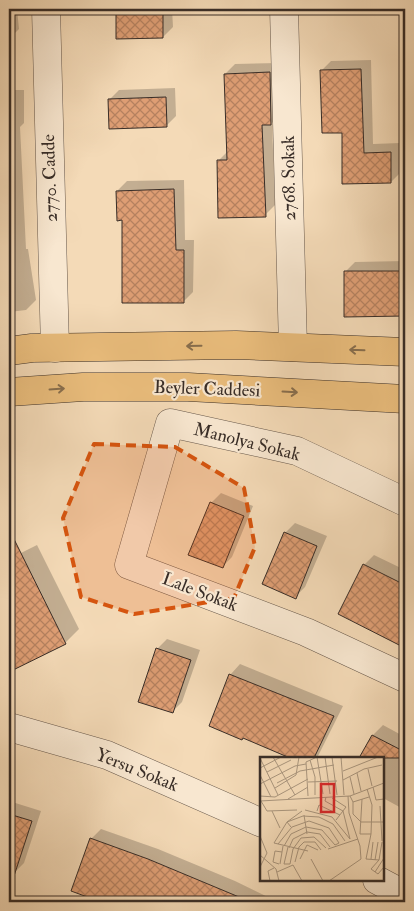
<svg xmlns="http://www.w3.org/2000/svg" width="414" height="911" viewBox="0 0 414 911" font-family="'IM FELL Double Pica',serif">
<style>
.shadow{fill:#0003}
.building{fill:url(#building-cross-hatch);stroke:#382d27}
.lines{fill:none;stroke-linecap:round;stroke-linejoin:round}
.minor-casing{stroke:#67584b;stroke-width:29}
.major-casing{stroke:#382d27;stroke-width:29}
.minor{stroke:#f8e7d0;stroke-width:28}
.major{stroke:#eabd7c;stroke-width:28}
.oneway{stroke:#886e4d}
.marked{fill:#d6550f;fill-opacity:0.2;stroke:#d6550f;stroke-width:4;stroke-dasharray:10 6;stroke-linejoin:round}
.labels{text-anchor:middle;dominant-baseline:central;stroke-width:4.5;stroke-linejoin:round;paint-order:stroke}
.street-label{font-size:18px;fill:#382d27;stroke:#f8e7d0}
.inset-road{fill:none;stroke:#a9957d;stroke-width:1}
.view{fill:#d62828;fill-opacity:0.15;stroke:#d62828;stroke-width:2.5}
.inset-edge{fill:none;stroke:#382d27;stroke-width:2.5}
</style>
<defs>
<pattern id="building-cross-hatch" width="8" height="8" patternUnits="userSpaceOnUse" patternTransform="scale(1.25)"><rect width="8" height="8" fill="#de9e74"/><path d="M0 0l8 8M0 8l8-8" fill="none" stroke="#b5815f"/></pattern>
</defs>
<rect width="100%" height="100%" fill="#f4dab7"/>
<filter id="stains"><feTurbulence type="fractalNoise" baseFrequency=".004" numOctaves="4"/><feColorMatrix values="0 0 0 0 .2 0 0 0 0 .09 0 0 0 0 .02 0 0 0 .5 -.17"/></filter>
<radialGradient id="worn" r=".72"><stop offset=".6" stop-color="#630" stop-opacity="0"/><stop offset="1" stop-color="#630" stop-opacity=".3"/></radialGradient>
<!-- shadow -->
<path class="shadow" d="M9 9H17L19 29 9 39Z
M117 9H172L173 27 163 37 118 38Z
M371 60 373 144 400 143 401 172 391 182 343 131 321 71 331 61Z
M280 63 281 114 272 123 275 205 265 215 218 161 228 151 225 74 235 64Z
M175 88 176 116 166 126 109 100 119 90Z
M9 90H24V123L20 127 26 249H28L36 300 26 310 9 312Z
M184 180 185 240H194L193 292 183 302 123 219 117 191 127 181Z
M405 261V315H345V272L355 262Z
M221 493 253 506 232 557 222 567 211 503Z
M295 523 327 536 305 587 295 597 285 533Z
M37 545 79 629 65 643 9 671V559Z
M374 555 405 570V646L339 614 364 565Z
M167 639 200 650 182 702 172 712 157 649Z
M240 664 343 706 317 758H293L244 737 210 726 231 674Z
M383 725 405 737V810L383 798V758H360L373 735Z
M9 801 41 811 24 863 14 873 9 872Z
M101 829 158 849 235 881 278 902H107L72 890 91 839Z"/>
<!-- building -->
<path class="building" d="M163 13V38L116 39V14Z
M361 69 364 153 391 152V183L342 184V133H322L320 70Z
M270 72 271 125H262L266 217 218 218 217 160H227L224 74Z
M166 97 167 127 109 129 108 99Z
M174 189 176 250H184V303H122V220L117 221 116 191Z
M344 271H405V316L344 317Z
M210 502 244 516 223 568 188 555Z
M9 529 66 644 9 672Z
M284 532 317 546 296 599 262 584Z
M363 564 405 585V648L338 614Z
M156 648 191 660 173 713 138 702Z
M229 674 334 716 314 758H290L243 738 242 740 209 726Z
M372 735 405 752V758H359Z
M9 814 32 821 13 879 9 878Z
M90 838 148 859 251 902H101L71 891Z"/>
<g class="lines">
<defs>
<path id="minor" d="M46 9 55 348
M284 9 293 347
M405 502 297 451 170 423 129 565 306 632 405 678
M9 727 107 755 262 823
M377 880 405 895"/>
<path id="major" d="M9 351 32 348 236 345 405 352
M9 392 83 387H188L405 399"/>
</defs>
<!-- minor casing -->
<use href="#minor" class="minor-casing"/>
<!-- major casing -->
<use href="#major" class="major-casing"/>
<!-- minor -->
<use href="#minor" class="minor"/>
<!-- major -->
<use href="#major" class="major"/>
</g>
<!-- one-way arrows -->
<defs><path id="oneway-shaft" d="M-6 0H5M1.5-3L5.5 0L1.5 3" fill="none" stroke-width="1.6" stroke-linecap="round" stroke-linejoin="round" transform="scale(1.25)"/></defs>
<g class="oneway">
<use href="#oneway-shaft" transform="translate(194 346) rotate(179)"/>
<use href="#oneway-shaft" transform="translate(357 350) rotate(-178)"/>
<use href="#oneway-shaft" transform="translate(57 389) rotate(-4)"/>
<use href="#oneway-shaft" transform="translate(290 392) rotate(3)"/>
</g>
<!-- marked area -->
<path class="marked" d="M94 444 175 447 244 488 255 547 234 598 134 614 81 597 63 518Z"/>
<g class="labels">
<!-- street labels -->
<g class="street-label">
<text transform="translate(50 178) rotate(-92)">2770. Cadde</text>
<text transform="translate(289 178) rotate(-91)">2768. Sokak</text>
<text transform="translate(207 389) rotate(2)">Beyler Caddesi</text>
<text transform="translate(247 442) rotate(14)">Manolya Sokak</text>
<text transform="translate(200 592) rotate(21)">Lale Sokak</text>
<text transform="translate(137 770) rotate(22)">Yersu Sokak</text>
</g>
</g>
<!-- overview -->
<g transform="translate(260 757)">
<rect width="124" height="124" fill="#f4dab7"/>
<path class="inset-road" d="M13 0 35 38M57 0 63 37M65 0 70 37M72 0 77 38M81 0 84 38M0 1 18 38M50 3 55 20V38M0 11 21 0M108 12 112 29M83 14 118 0M7 15 31 3M97 16 101 34M0 18 11 40M90 20 94 37M83 23 104 12 122 8M48 25 77 24M17 26 40 14 74 8M0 27 35 9 46 7M113 30 116 43 124 42M15 31 36 18 39 0M107 32 112 48 111 77 106 102 119 103M0 39 15 40 48 22M48 39 46 5 57 0M90 39 93 45 109 40M72 41 86 50 76 63M28 42 48 30M102 42 100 77H111M0 44 90 39 124 26M1 44 7 54 37 53M93 45V57L101 65H124M120 49 122 84M45 53 72 60 90 82 83 54 65 44 66 40M12 54 20 71M57 54 59 48 80 58M44 58 47 77M31 70 27 65 42 54M0 79 7 96 0 110M122 85 119 103 111 112 118 117 124 110M18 87 32 70 49 64 69 71 79 86 75 88 62 73 46 70 31 77 24 89M29 91 33 82 47 75 60 77 70 90M68 92 98 82M48 94 14 86 27 65 43 59 59 60 73 67 85 84M0 98 16 112 19 124M40 102 47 88 58 93M51 102 63 124M111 102 113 85M115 103 118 85M35 105 39 90 44 85H55L61 93M19 107 13 105 15 94 22 95M20 107 23 89M24 107H30L33 92 41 81 54 80 66 91M24 107 28 90M17 115 33 108 42 124M115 115 124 101M10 124 8 114 14 111M69 124 101 102 100 89 89 56 88 39"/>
<path class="view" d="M61 27H74V55H61Z"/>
<rect width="124" height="124" class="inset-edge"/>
</g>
<!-- margin -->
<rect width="414" height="911" fill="none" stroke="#f4dab7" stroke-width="30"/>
<rect x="10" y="10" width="394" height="891" fill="none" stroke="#382d27" stroke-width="2.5"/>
<rect x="15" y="15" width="384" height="881" fill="none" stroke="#382d27"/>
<rect width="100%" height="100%" filter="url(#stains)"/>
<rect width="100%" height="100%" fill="url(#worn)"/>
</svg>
